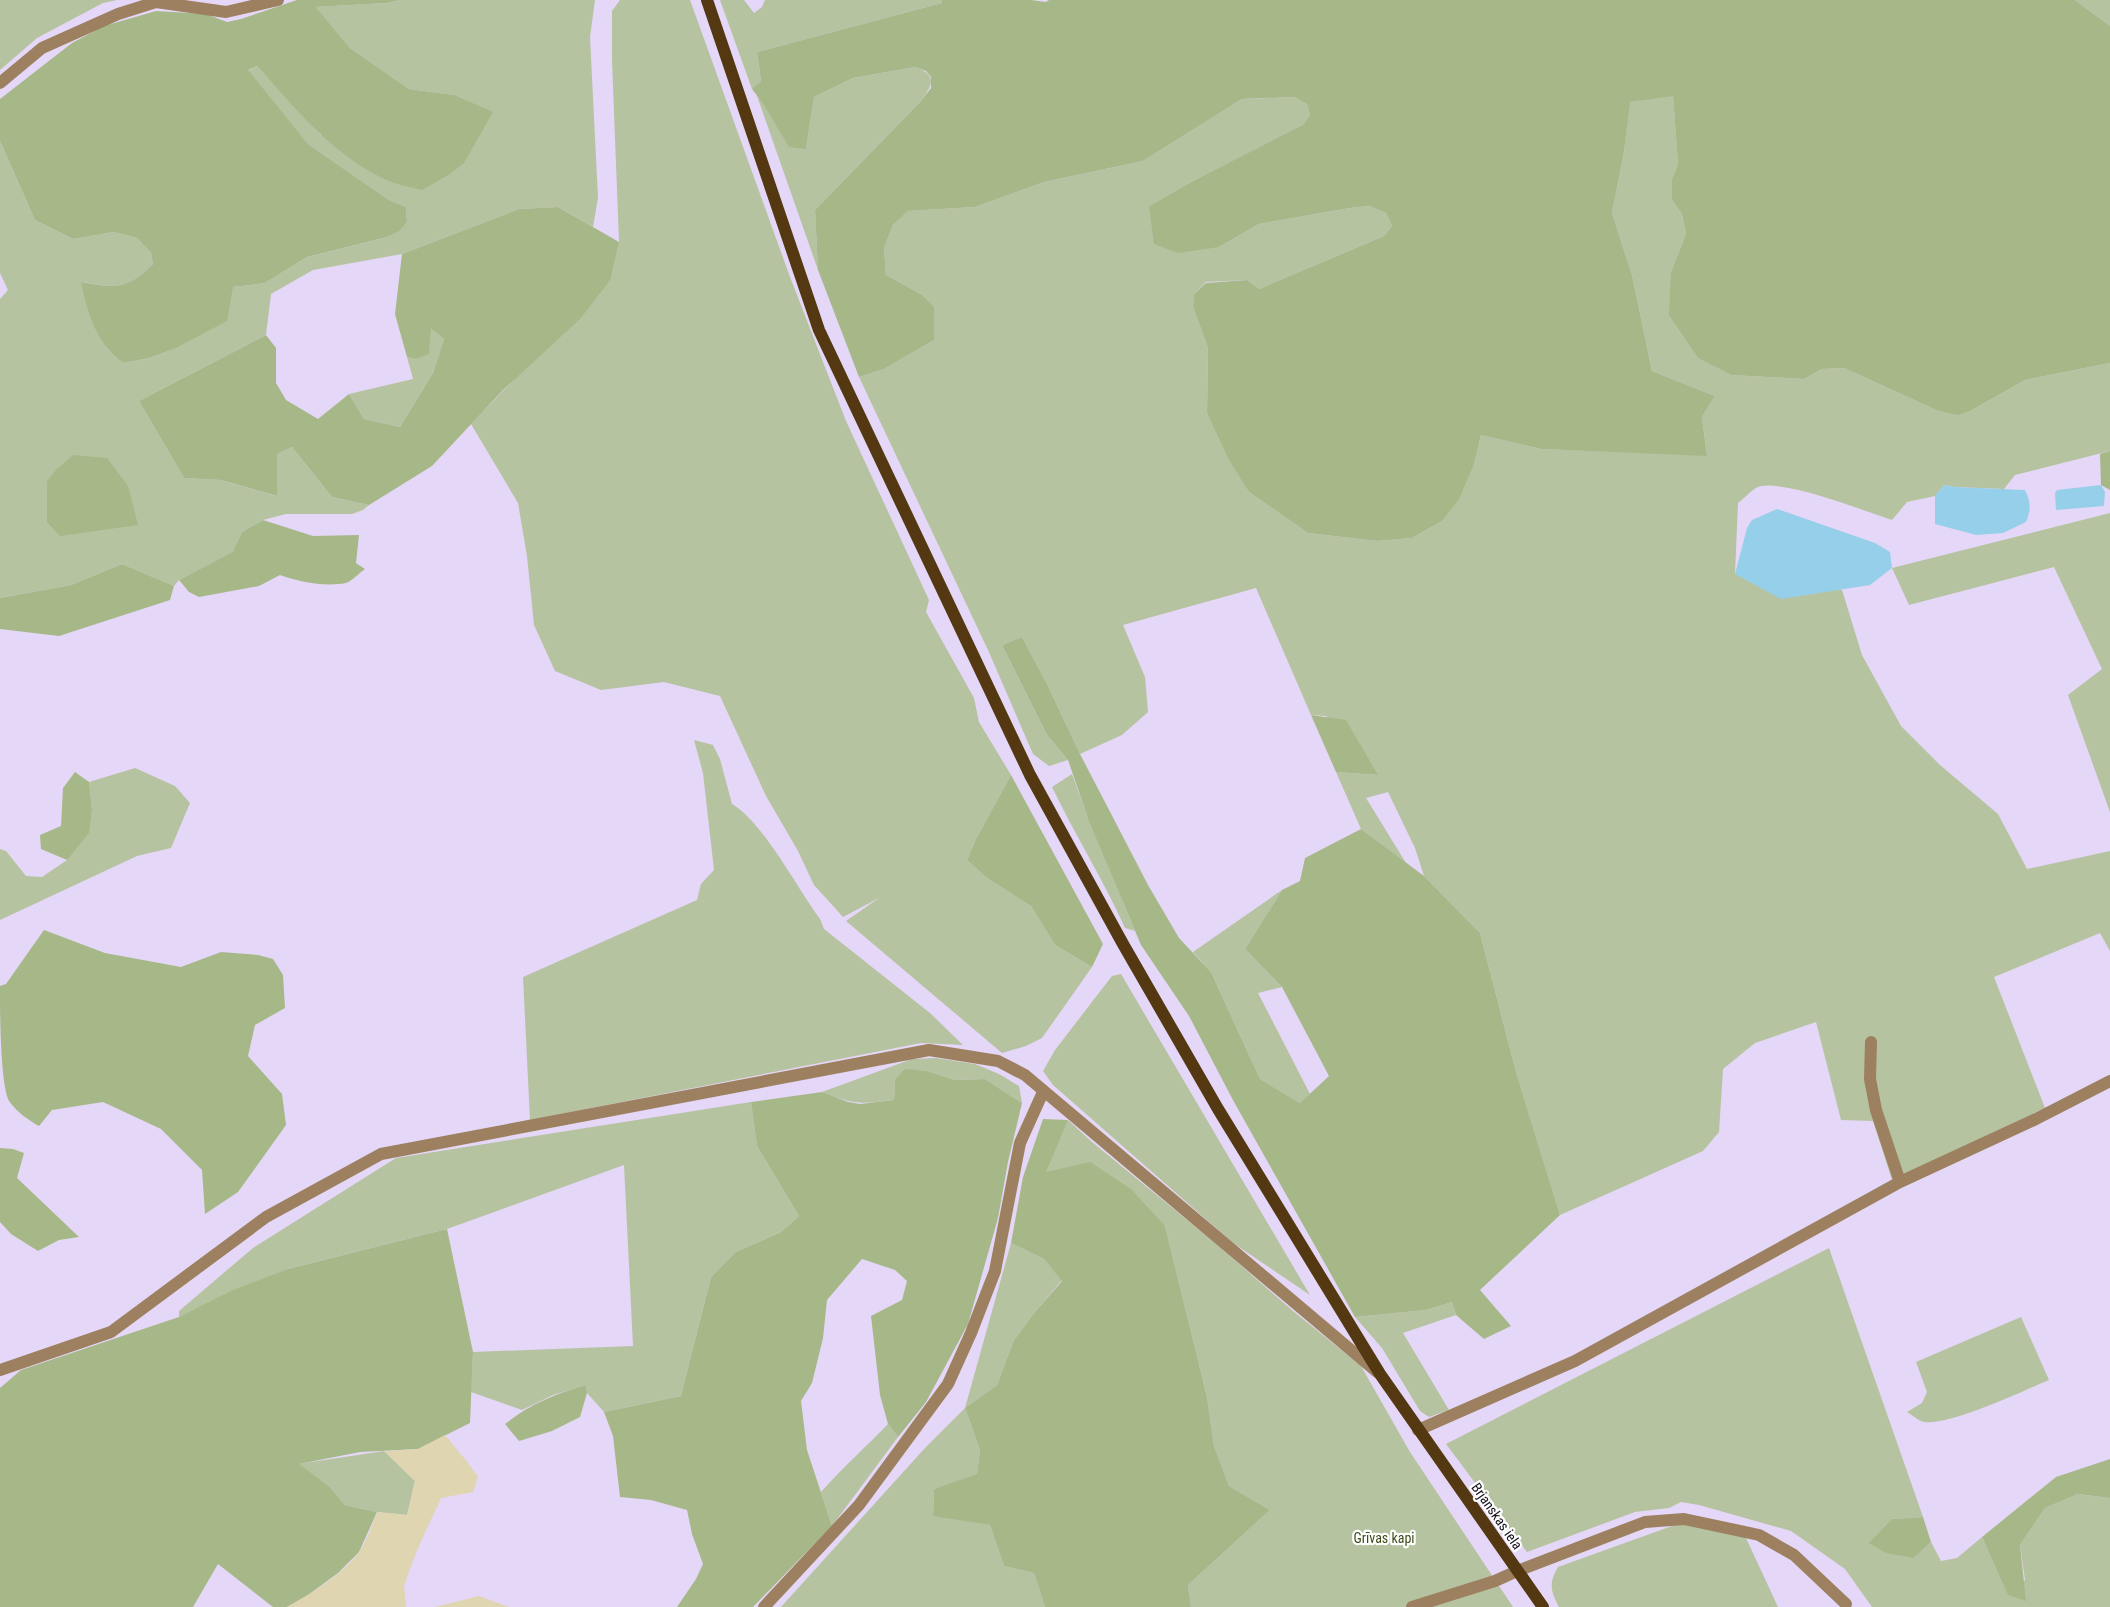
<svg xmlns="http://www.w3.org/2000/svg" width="2110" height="1607" viewBox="0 0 2110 1607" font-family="'Roboto Condensed',sans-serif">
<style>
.green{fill:#b6c3a0}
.forest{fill:#a6b888}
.sand{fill:#dfd5b0}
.water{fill:#96cfe9}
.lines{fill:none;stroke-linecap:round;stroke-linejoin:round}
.minor{stroke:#9c805f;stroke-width:12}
.major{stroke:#543812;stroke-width:12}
.labels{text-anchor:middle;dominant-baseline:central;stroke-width:4.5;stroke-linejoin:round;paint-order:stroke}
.street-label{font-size:14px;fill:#140f1a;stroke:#fff}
.park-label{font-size:14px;fill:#3a4b16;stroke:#fff}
</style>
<rect width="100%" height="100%" fill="#e5d7f7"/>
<!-- green -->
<path class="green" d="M0 0H117L103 3 37 38 0 70Z
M401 0H595L590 37 598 198 593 227 558 207 519 209 402 254 313 270 271 294 266 335 139 401 184 478 221 480 276 496 277 454 292 447 332 497 369 505 363 510 352 514H286L263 520 242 532 234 552 179 580 174 586 122 564 71 585 0 598V299L8 290 0 273V141L35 220 73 239 114 232 137 238 151 253 153 264C127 290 117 288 82 282 88 315 95 342 123 363L149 358 174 349 233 287 265 283 307 257 387 237 407 222 406 207 389 200 308 144 247 71 257 66 321 135 454 95 409 89 350 48 316 7 387 3Z
M620 0H690L790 277 846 421 929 600 926 612 974 698 979 722 1011 775 976 839 967 860 987 878 1031 906 1055 945 1092 967 1042 1038 1026 1046 1002 1053 846 921 879 898 843 917 814 885 798 851 766 796 720 696 664 682 601 690 555 671 534 625 527 556 518 503 471 424 611 279 619 241 612 61V11Z
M720 0H744L754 13 762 7 765 0H942V3L757 52 761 81 752 89Z
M2075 0H2110V26Z
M915 67C938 75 933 85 920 102L815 210 818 270 757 96 806 149 814 97 853 78Z
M1673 95 1678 164 1672 179V200L1682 214 1686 234 1671 272 1699 359 1731 375 1804 379 1822 369 1844 368 1936 410H1972L2025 380 2110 363V451L2015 475 2004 489 1954 487 1944 485 1935 496 1907 502 1892 520C1867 512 1777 476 1756 488 1749 492 1744 499 1738 503L1735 574 1842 590 1862 655 1901 726 1940 765 1998 814 2027 869 2110 851V951L2100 933 1994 977 2045 1108 1892 1180 1873 1121 1841 1120 1816 1022 1755 1043 1723 1069 1719 1132 1703 1151 1560 1215 1516 1072 1480 933 1424 876 1415 848 1388 792 1366 798 1406 863 1361 829 1336 772 1377 775 1326 716 1311 715 1256 588 1123 625 1145 677 1148 712 1122 735 1080 754 1048 686 1022 637 1002 645 1047 735 1068 760 1049 766 1033 754 988 650 859 377 884 369 934 340 921 294 886 275 884 248 893 225 908 211 975 207 1044 182 1143 161 1242 99 1296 97 1307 104 1310 115 1304 125 1191 182 1149 206 1219 247 1259 224 1350 208 1369 206 1386 213 1392 226 1384 236 1259 289 1247 280 1206 282 1194 294 1193 307 1208 348 1207 413 1249 492 1308 533 1377 541 1412 538 1442 521 1474 464 1481 435 1541 449 1707 455 1702 417 1715 396 1652 371 1632 275 1612 213 1624 152 1629 102Z
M431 329 444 339 433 373 400 427 364 419 349 394 413 379 407 357 416 359Z
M2110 513V812L2068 695 2102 669 2054 567 1909 605 1892 568Z
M694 740 713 745 720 759 732 804C763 822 797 888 820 919L824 929 930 1013 963 1045 921 1043 530 1120 523 977 697 900 701 884 714 870 703 773Z
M135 768 175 786 190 803 171 848 137 856 0 920V849L6 851 26 876 42 877 67 860 92 809 89 782Z
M1072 774 1086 812 1135 931 1125 928C1103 879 1075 835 1052 787Z
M1282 890 1245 949 1282 987 1258 993 1310 1094 1300 1103 1260 1079 1211 972 1193 952Z
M1121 974 1310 1295 1233 1243 1053 1085 1043 1071 1055 1050 1112 976Z
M936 1058 975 1064 999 1074 1019 1086 1022 1103 985 1079 955 1080 927 1071 906 1070 895 1079 894 1100C860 1104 854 1105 822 1092L912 1059Z
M751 1102 757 1146 799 1216 781 1232 736 1252 711 1277 681 1396 604 1412 587 1393 586 1385 553 1395 522 1410 471 1392 473 1352 633 1346 624 1165 447 1229 288 1269 179 1317V1311L253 1248 396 1158Z
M1068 1120 1092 1142 1214 1242 1293 1311 1361 1366 1410 1452 1513 1607H1191L1188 1585 1270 1510 1229 1486 1214 1446 1207 1397 1165 1226 1045 1172Z
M1011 1243 1044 1259 1062 1280 1035 1312 1014 1340 997 1385 965 1408 980 1450 977 1475 934 1489 933 1515 990 1525 1004 1566 1034 1573 1045 1607H781L925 1448 965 1408Z
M1829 1248 1923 1517 1892 1519 1914 1558 1931 1542 1941 1561 1957 1558 1982 1537 2008 1594 2025 1580 2020 1545 2045 1508 2078 1494 2110 1498V1607H1872L1845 1569 1791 1531 1699 1505 1681 1502 1669 1508 1635 1512 1527 1552 1446 1444Z
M1452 1302 1456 1315 1403 1333 1449 1410 1429 1417 1420 1411 1382 1348 1355 1317 1426 1310Z
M2021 1317 2049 1380C2023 1391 1949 1426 1924 1422 1919 1421 1912 1415 1907 1412L1922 1403 1927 1392 1916 1362Z
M888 1424 898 1437 832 1526 821 1492C842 1468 866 1447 888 1424Z
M384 1451 415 1481 407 1515 377 1512 345 1505 330 1487 298 1464Z
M1699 1521 1746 1538 1778 1607H1559C1550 1590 1549 1583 1558 1567L1672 1526Z"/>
<!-- forest -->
<path class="forest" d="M297 0H401L387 3 316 7 350 48 409 89 454 95 493 112 464 163 450 174 422 190C411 187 399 185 389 181 334 157 296 109 257 66L248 70 308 144 389 200 406 207 407 222 399 231 387 237 307 257 265 283 233 287 227 321 174 349 149 358 123 363C95 342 88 315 81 282 116 288 127 290 153 264L151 253 137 238 114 232 73 239 35 220 0 141V99L72 43 104 26 156 11 206 14 227 22 241 19Z
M942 0H1031L1046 2 1049 0H2075L2110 26V363L2025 380 1972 410 1958 415 1936 410 1844 368 1822 369 1804 379 1731 375 1699 359 1669 315 1671 272 1686 234 1682 214 1672 200V179L1678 164 1673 96 1630 102 1624 152 1612 213 1632 275 1652 371 1715 396 1702 417 1707 456 1541 449 1481 435 1474 464 1459 499 1442 521 1412 538 1377 541 1308 533 1249 492 1228 458 1207 413 1208 348 1193 307 1194 294 1206 283 1247 280 1259 289 1384 236 1392 226 1386 213 1369 206 1350 208 1259 224 1219 247 1178 253 1154 244 1149 206 1191 182 1303 125 1310 115 1307 104 1295 97 1242 99 1143 161 1044 182 975 207 908 211 893 225 884 248 886 275 921 294 934 307V340L884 369 859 377 818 270 815 210 920 102 931 88V77L926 71 915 67 853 78 814 97 806 149 789 147 764 105 752 89 761 81 757 52 942 3Z
M558 207 619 242 611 279 580 319 503 390 432 466 369 505 332 497 292 447 277 454V496L221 480 184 478 139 401 266 335 276 348V383L286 400 318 419 349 394 364 419 400 427 433 373 444 339 431 329 429 354 416 359 407 357 395 314 402 254 519 209Z
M2110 451V490L2101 485 2100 454Z
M73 455 107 458 128 486 138 525 60 536 47 522V481L57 469Z
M263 520 313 536 359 535 356 563 365 569C359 573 352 581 346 583 324 587 300 582 280 575L259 586 199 597 189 592 179 580 233 552 242 532Z
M122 564 174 586 170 600 59 636 0 629V598L71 585Z
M1022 637 1048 686 1080 754 1148 885 1179 938 1211 972 1260 1079 1300 1103 1329 1076 1282 987 1245 949 1282 890 1300 881 1305 858 1361 829 1424 876 1480 933 1516 1072 1560 1215 1480 1290 1511 1326 1484 1339 1456 1315 1452 1302 1426 1310 1355 1317 1234 1102 1189 1016 1141 945 1089 821 1068 760 1047 735 1002 645Z
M1311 715 1346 720 1378 775 1336 772Z
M75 772 89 782 92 809 89 833 67 860 41 849 40 835 61 826 63 788Z
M1011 775 1103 944 1092 967 1055 945 1031 906 987 878 967 860 976 839Z
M44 930 105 953 181 967 221 952 258 955 273 959 283 975 285 1008 255 1025 248 1056 282 1094 286 1125 238 1192 205 1214 202 1170 161 1129 103 1102 52 1110 39 1126C28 1120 17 1112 9 1101 0 1083 0 1010 0 986L6 984Z
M905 1069 927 1071 955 1080 985 1079 1022 1103 1008 1162 998 1218 968 1324 926 1402 898 1437 888 1424 880 1395 871 1316 902 1300 907 1281 895 1270 862 1259 827 1300 823 1338 812 1383 801 1401 807 1450 832 1526 753 1607H677L696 1579 703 1564 692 1534 687 1510 651 1500 620 1497 613 1436 604 1412 681 1396 711 1277 736 1252 781 1232 799 1216 757 1146 751 1102 822 1092 848 1102 860 1104 894 1100 895 1079Z
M1043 1119 1068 1120 1046 1172 1090 1162 1131 1189 1165 1226 1207 1397 1214 1446 1229 1486 1270 1510 1188 1585 1191 1607H1045L1034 1573 1004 1566 990 1525 933 1516 934 1489 977 1474 980 1450 965 1408 997 1385 1014 1340 1035 1312 1062 1281 1044 1259 1011 1243 1023 1177Z
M0 1148 13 1149 24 1153 17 1178 79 1237 59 1240 38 1251 11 1234 0 1222Z
M447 1229 473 1352 470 1423 418 1449 360 1452 299 1464 330 1487 345 1505 377 1512 359 1552 338 1573 308 1595 287 1607H273L218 1564 193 1607H0V1388L21 1370 179 1317 233 1290 288 1269Z
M586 1385 587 1393 580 1417 552 1431 519 1441 505 1424C530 1404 555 1394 586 1385Z
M2110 1459V1498L2078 1494 2045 1508 2020 1545 2026 1601 2008 1595 1982 1537 2056 1477Z
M1923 1517 1931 1542 1914 1558 1886 1553 1869 1543 1892 1519Z"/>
<!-- sand -->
<path class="sand" d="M445 1435 469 1464 478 1477 473 1492 441 1498 418 1548 404 1585 406 1607H287C311 1594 343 1574 359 1552 367 1541 372 1525 377 1512L407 1515 415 1481 384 1451 418 1449Z
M479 1596 509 1607H435Z"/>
<!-- water -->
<path class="water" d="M1944 485 1954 487 2025 490C2031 502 2031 510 2026 522L2003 533 1976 535 1935 524V496Z
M2101 485 2105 492 2104 506 2056 510 2055 493 2057 490Z
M1777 509 1875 543 1890 552 1892 568 1870 585 1781 599 1735 574 1747 528 1752 520Z"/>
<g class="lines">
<!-- minor -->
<path class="minor" d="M0 83 42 48 118 14 156 2 226 12 278 0
M1871 1042 1870 1079 1876 1110 1900 1182
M0 1370 111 1332 266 1217 381 1154 929 1050 998 1061 1025 1075 1377 1372
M1418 1430 1575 1361 1900 1182 2036 1119 2110 1081
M764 1607 859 1505 948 1384 971 1333 995 1271 1020 1143 1043 1092
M1412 1607 1495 1581 1517 1571 1645 1522 1684 1519 1759 1535 1794 1555 1846 1604"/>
<!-- major -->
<path class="major" d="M707 0 819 330 1030 775 1123 944 1218 1109 1380 1374 1543 1607"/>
</g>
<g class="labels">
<!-- street labels -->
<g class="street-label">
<text transform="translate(1497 1516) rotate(55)">Brjanskas iela</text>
</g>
<!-- park labels -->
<g class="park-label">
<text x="1384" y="1538">Grīvas kapi</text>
</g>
</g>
</svg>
